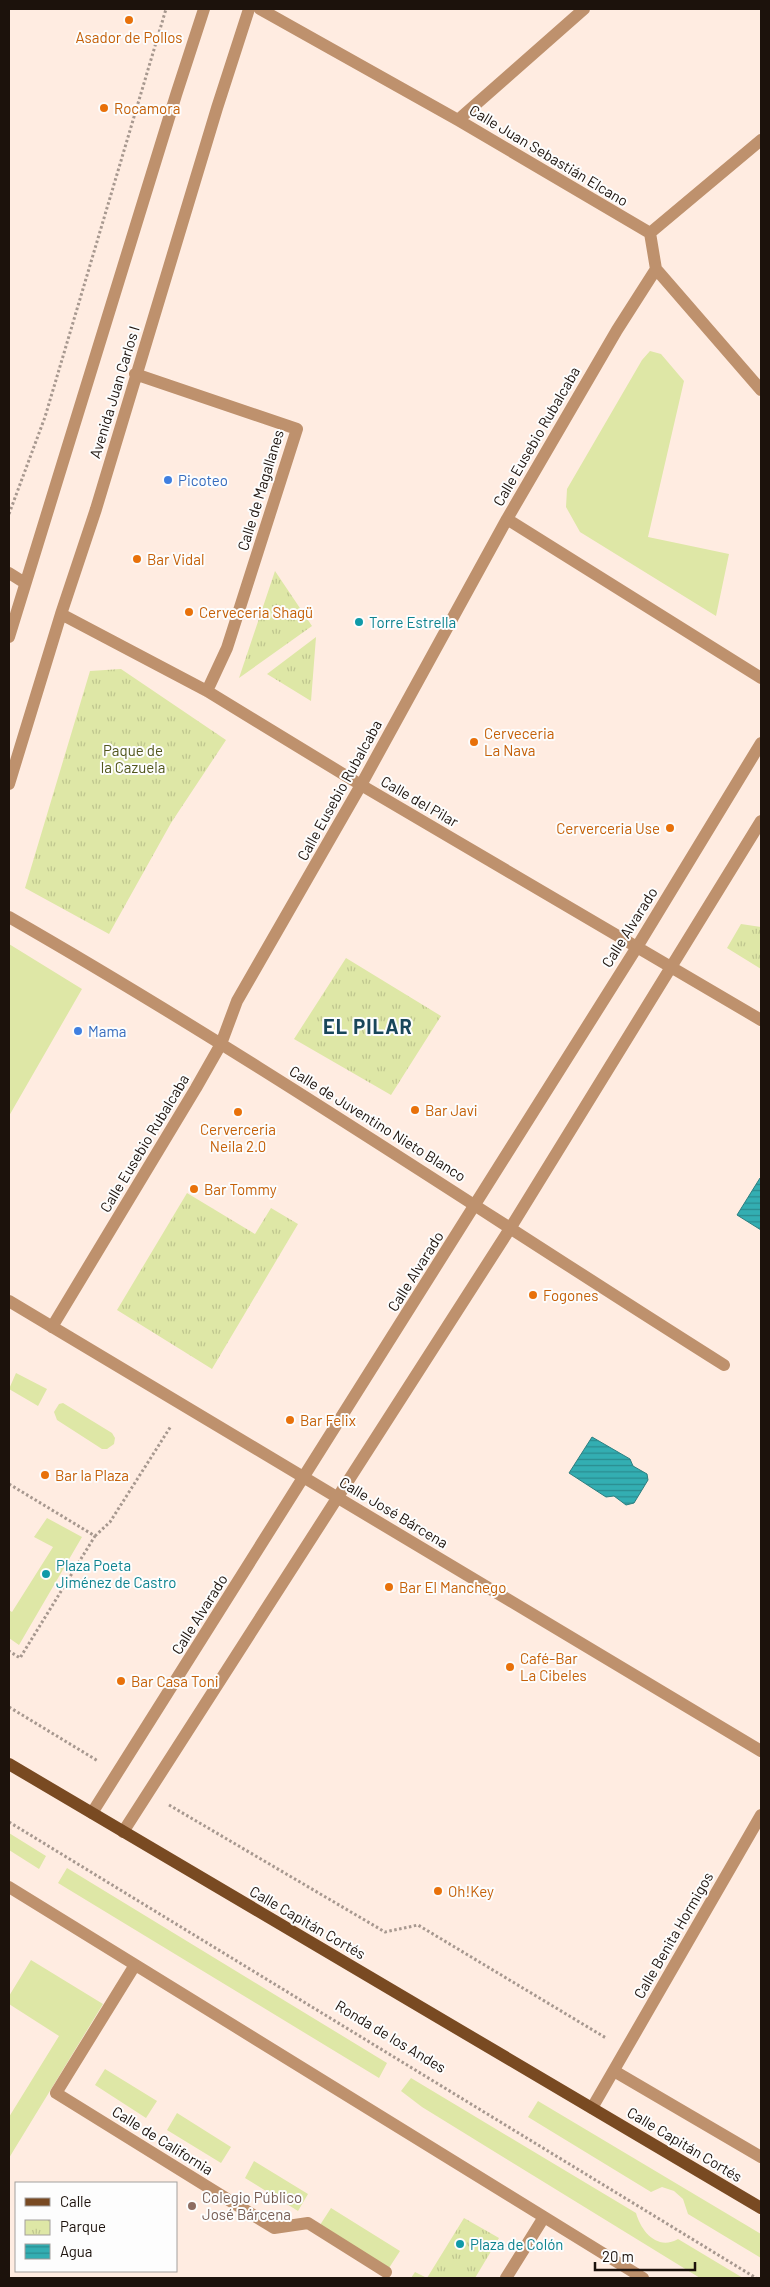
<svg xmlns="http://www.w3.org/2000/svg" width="770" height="2287" viewBox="0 0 770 2287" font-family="Barlow,sans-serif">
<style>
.grass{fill:#dee7a6}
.park{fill:url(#park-tufts)}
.water{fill:url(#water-rules);stroke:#2c7f80}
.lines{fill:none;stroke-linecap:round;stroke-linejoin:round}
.path{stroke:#a7988f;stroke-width:3;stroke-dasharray:2.5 2.5;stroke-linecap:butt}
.minor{stroke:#be916d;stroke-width:12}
.major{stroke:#794a22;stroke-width:12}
.food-dot{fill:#e8710a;stroke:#fdfdfd;stroke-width:2}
.shop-dot{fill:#3f7fe0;stroke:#fdfdfd;stroke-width:2}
.culture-dot{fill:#0f9aa8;stroke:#fdfdfd;stroke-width:2}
.education-dot{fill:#8d6e63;stroke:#fdfdfd;stroke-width:2}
.labels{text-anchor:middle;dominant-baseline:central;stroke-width:4;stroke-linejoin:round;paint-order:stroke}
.food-label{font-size:15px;fill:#c56008;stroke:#fdfdfd;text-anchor:start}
.street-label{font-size:15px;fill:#1c120c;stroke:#fdfdfd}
.shop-label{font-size:15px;fill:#366cbe;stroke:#fdfdfd;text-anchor:start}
.culture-label{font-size:15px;fill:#0d838f;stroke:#fdfdfd;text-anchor:start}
.park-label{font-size:15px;fill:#51561c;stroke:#fdfdfd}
.education-label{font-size:15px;fill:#785e54;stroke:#fdfdfd;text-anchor:start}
.district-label{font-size:20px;font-weight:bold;letter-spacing:1px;fill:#18465a;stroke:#fdfdfd}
</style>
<defs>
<pattern id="park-tufts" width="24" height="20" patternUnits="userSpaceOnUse" patternTransform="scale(1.25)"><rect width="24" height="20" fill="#dee7a6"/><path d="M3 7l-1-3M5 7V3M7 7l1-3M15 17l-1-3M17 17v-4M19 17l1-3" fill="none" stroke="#bec58e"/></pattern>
<pattern id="water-rules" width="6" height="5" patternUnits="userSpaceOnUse" patternTransform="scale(1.25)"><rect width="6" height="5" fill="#33aeb2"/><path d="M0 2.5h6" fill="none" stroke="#2a8c8f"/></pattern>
</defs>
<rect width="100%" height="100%" fill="#ffece1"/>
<!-- grass -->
<path class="grass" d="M650 351 661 354 684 381 648 537 729 554 716 616 580 532 566 507 567 489 642 360Z
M9 944 82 989 9 1116Z
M16 1373 47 1389 38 1406 9 1389Z
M63 1403 112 1433 115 1438 114 1444 107 1449H102L57 1420 54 1412 59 1404Z
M47 1518 82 1537 19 1645 9 1638V1610L12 1612 53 1547 34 1537Z
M9 1833 46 1856 39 1869 9 1850Z
M67 1868 387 2063 379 2078 58 1883Z
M31 1960 103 2004 9 2158V2117L59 2036 9 2004V1996Z
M105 2069 157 2101 146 2118 95 2085Z
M411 2078 636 2213C641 2231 657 2251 678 2239L743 2278H700L422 2107 401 2091Z
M538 2101 761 2234V2258L688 2214 683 2199 674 2191 662 2187 651 2192 528 2117Z
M177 2113 231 2147 221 2163 167 2130Z
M254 2161 308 2194 298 2211 245 2178Z
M331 2208 400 2251 389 2268 320 2225Z"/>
<!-- park -->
<path class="park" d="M275 571 312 626 239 678Z
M316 637 311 701 267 674Z
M121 669 226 740 171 823 109 934 25 888 90 671Z
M741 924 761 927V969L727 948Z
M346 958 441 1016 391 1095 294 1039Z
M187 1193 255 1234 271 1208 298 1224 212 1369 117 1310Z
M464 2218 499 2238 475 2278H411L415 2272 427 2278Z"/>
<!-- water -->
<path class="water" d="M760 1178 761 1179V1230L737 1215Z
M592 1437 630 1459 633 1466 647 1474 648 1480 634 1503 626 1505 614 1496 606 1497 569 1473Z"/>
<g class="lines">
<!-- path -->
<path class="path" d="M9 514 45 417 166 9
M9 1484 95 1536 20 1658 9 1651
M95 1536 110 1522 171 1426
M9 1707 98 1761
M169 1805 385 1932 418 1925 606 2038
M9 1822 756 2278"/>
<!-- minor -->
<path class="minor" d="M260 9 458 120 650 233 656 269 761 390
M458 120 584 9
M650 233 761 140
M135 374 297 429 227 648 207 691
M507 519 761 678
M9 573 25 583
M61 614 207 691 361 785 761 1020
M9 637 176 95 204 9
M9 784 61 614 96 509 217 108 249 9
M9 917C253 1057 486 1215 724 1365
M9 1301 761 1751
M52 1327 196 1088 221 1044 237 1001 361 785 507 519 617 330 656 269
M92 1813 637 947 761 743
M123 1832 511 1227 761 821
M9 1887 643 2278
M135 1965 56 2093 274 2228 308 2223 386 2272
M614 2071 761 2157
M592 2108 761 1815
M506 2278 544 2217"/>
<!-- major -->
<path class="major" d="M9 1764 761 2208"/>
</g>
<!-- markers -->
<g class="food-dot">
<circle cx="129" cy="20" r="5"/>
<circle cx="104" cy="108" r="5"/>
<circle cx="137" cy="559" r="5"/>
<circle cx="189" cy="612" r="5"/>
<circle cx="474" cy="742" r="5"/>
<circle cx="670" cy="828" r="5"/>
<circle cx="415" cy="1110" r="5"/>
<circle cx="238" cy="1112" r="5"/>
<circle cx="194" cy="1189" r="5"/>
<circle cx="533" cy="1295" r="5"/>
<circle cx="290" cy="1420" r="5"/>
<circle cx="45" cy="1475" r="5"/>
<circle cx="389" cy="1587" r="5"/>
<circle cx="510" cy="1667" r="5"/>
<circle cx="121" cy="1681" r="5"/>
<circle cx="438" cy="1891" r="5"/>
</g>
<g class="shop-dot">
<circle cx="168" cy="480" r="5"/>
<circle cx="78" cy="1031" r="5"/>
</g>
<g class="culture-dot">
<circle cx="359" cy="622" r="5"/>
<circle cx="46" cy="1574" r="5"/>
<circle cx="460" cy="2244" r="5"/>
</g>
<circle class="education-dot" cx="192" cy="2206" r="5"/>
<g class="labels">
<!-- food labels -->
<g class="food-label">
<text x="129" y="37" text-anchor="middle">Asador de Pollos</text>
<text x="114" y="108">Rocamora</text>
<text x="147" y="559">Bar Vidal</text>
<text x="199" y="612">Cerveceria Shagü</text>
<text x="484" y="733">Cerveceria<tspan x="484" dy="17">La Nava</tspan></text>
<text x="660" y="828" text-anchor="end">Cerverceria Use</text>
<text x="425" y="1110">Bar Javi</text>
<text x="238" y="1129" text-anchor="middle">Cerverceria<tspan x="238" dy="17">Neila 2.0</tspan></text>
<text x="204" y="1189">Bar Tommy</text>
<text x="543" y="1295">Fogones</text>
<text x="300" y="1420">Bar Felix</text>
<text x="55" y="1475">Bar la Plaza</text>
<text x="399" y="1587">Bar El Manchego</text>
<text x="520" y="1658">Café-Bar<tspan x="520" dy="17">La Cibeles</tspan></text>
<text x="131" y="1681">Bar Casa Toni</text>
<text x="448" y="1891">Oh!Key</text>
</g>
<!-- street labels -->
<g class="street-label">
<text transform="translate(549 155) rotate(31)">Calle Juan Sebastián Elcano</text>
<text transform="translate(114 392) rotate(-73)">Avenida Juan Carlos I</text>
<text transform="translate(536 436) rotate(-60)">Calle Eusebio Rubalcaba</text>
<text transform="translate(260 490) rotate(-73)">Calle de Magallanes</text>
<text transform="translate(339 790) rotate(-61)">Calle Eusebio Rubalcaba</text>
<text transform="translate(420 801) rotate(30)">Calle del Pilar</text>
<text transform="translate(629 927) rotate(-58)">Calle Alvarado</text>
<text transform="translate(378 1123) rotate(32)">Calle de Juventino Nieto Blanco</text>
<text transform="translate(144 1143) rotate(-59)">Calle Eusebio Rubalcaba</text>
<text transform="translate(415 1271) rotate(-58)">Calle Alvarado</text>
<text transform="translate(394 1512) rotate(31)">Calle José Bárcena</text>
<text transform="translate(199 1614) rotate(-58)">Calle Alvarado</text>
<text transform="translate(308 1922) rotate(30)">Calle Capitán Cortés</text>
<text transform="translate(673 1935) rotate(-60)">Calle Benita Hormigos</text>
<text transform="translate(391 2036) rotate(31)">Ronda de los Andes</text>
<text transform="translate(163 2140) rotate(32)">Calle de California</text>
<text transform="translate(685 2144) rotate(31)">Calle Capitán Cortés</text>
</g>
<!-- shop labels -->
<g class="shop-label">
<text x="178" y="480">Picoteo</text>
<text x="88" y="1031">Mama</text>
</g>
<!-- culture labels -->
<g class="culture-label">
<text x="369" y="622">Torre Estrella</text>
<text x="56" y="1565">Plaza Poeta<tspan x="56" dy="17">Jiménez de Castro</tspan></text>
<text x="470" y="2244">Plaza de Colón</text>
</g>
<!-- park labels -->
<g class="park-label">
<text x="133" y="750">Paque de<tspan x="133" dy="17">la Cazuela</tspan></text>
</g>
<!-- education labels -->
<g class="education-label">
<text x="202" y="2197">Colegio Público<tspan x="202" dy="17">José Bárcena</tspan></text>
</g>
<!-- district labels -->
<g class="district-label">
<text x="368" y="1026">EL PILAR</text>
</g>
</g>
<!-- border -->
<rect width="770" height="2287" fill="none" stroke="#1c120c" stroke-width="20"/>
<!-- legend -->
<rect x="15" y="2182" width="162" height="90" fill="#fdfdfd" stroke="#a39f9d"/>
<rect x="25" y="2198" width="25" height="8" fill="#794a22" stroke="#a39f9d"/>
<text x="60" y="2207" font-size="15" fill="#1c120c">Calle</text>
<rect x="25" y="2220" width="25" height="15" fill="url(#park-tufts)" stroke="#a39f9d"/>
<text x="60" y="2232" font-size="15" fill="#1c120c">Parque</text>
<rect x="25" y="2244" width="25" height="15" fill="url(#water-rules)" stroke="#a39f9d"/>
<text x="60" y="2257" font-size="15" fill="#1c120c">Agua</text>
<!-- scale -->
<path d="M595 2262v8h100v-8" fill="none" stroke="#1c120c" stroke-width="2.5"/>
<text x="602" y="2262" font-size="15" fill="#1c120c" stroke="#fdfdfd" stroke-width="4" paint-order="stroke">20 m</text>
</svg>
